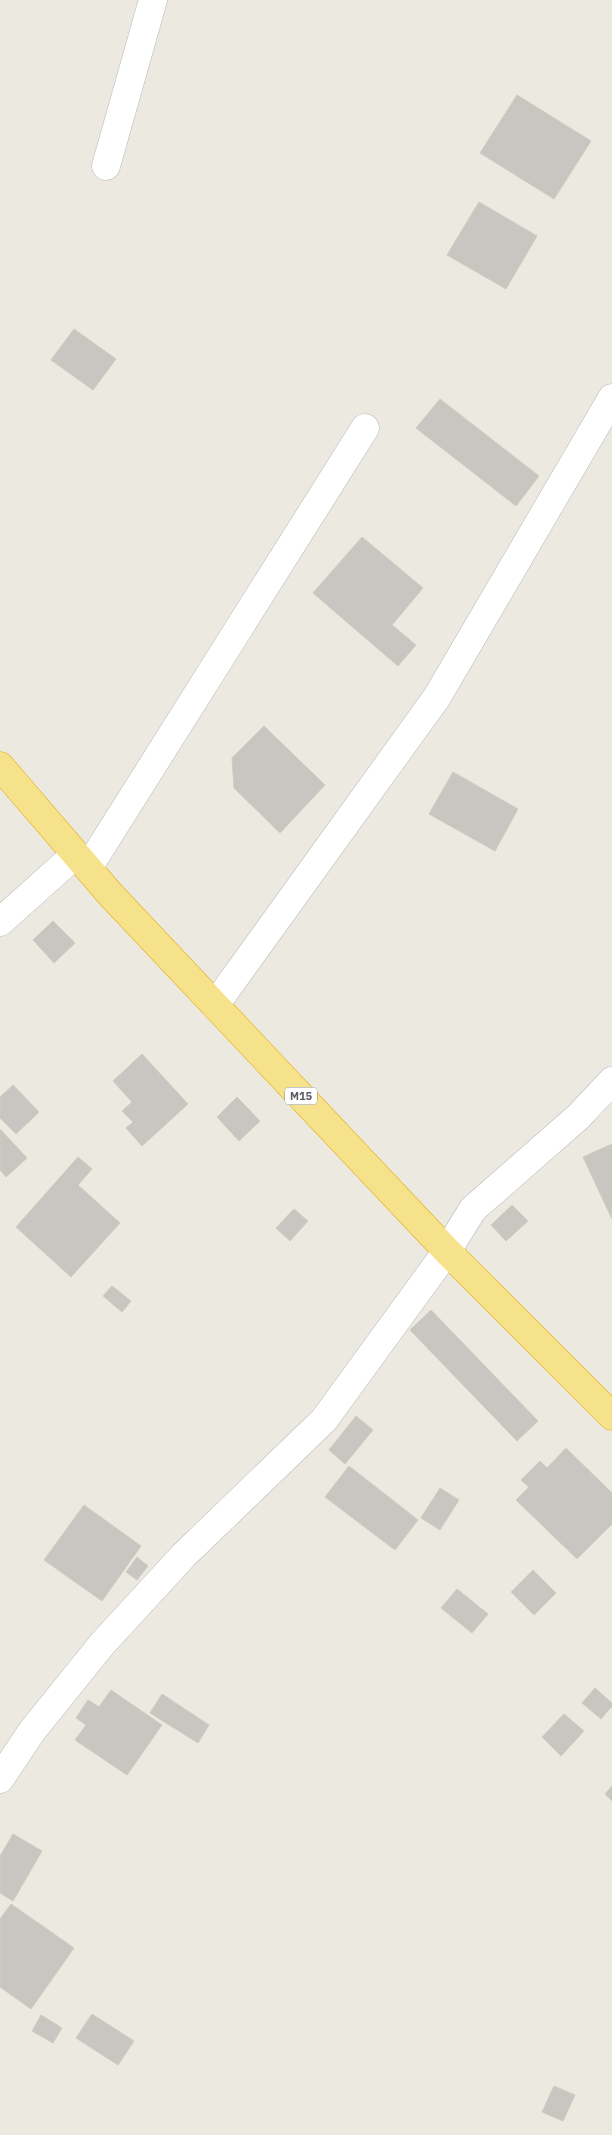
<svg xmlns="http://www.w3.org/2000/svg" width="612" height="2135" viewBox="0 0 612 2135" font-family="'IBM Plex Sans',sans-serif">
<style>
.building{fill:#c8c6c0;stroke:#d0cbbf}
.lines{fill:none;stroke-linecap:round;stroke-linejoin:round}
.street-casing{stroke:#b6b8bd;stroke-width:29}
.highway-casing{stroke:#e1a90b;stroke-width:29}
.street{stroke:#fff;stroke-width:28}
.highway{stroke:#f7e28c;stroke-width:28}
.labels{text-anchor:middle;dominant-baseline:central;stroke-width:4.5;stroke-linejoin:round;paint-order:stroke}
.shield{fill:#fff;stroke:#8b8d90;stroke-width:1}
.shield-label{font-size:11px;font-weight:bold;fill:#595c61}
</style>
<rect width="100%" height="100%" fill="#eceae0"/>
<!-- building -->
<path class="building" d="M517 95 591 141 554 199 480 153Z
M479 202 537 236 506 289 447 255Z
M74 329 116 359 93 390 51 360Z
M440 399 539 476 516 506 416 428Z
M362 537 423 588 392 625 416 645 398 666 313 593Z
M264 726 325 785 280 833 234 788 232 758Z
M453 772 518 809 495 851 429 814Z
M53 921 75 943 54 963 33 940Z
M142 1054 188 1104 142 1146 126 1128 133 1122 122 1111 132 1102 113 1081Z
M13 1085 39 1112 16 1134 0 1118V1097Z
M237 1097 260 1121 239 1141 217 1117Z
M0 1129 27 1158 6 1177 0 1170Z
M612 1144V1219L583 1157Z
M78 1157 92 1169 78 1185 120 1223 71 1277 16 1227Z
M512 1205 528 1221 506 1241 491 1225Z
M294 1209 308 1221 290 1241 276 1228Z
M112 1286 131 1301 122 1312 103 1296Z
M431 1310 538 1421 517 1441 410 1330Z
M356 1416 373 1430 345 1464 329 1450Z
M566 1448 612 1493V1524L577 1559 516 1500 529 1487 521 1480 540 1461 547 1468Z
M349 1466 418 1520 395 1550 325 1497Z
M440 1488 459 1500 440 1530 421 1518Z
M84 1505 141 1546 102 1601 44 1560Z
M137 1557 148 1566 137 1580 126 1572Z
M533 1570 556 1593 534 1615 511 1592Z
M457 1589 488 1614 472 1633 441 1608Z
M595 1688 612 1703V1706L601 1719 582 1703Z
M111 1690 162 1725 127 1775 75 1740 86 1725 76 1718 88 1700 99 1707Z
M162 1694 209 1725 198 1743 150 1713Z
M564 1714 584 1731 561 1756 542 1737Z
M612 1786V1801L605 1794Z
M13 1834 42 1851 13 1901 0 1893V1856Z
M11 1904 74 1948 31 2009 0 1987V1919Z
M92 2014 134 2041 118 2065 76 2038Z
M41 2015 62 2028 53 2043 32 2031Z
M554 2086 575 2095 563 2121 542 2112Z"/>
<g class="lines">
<defs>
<path id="street" d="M106 166 153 0
M88 868 365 428
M0 922 76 854
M215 1005 437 697 612 398
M0 1779 32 1731 103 1643 184 1555 324 1420 447 1251 473 1209 578 1117 612 1081"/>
<path id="highway" d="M0 766 110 894 447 1251 612 1416"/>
</defs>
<!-- street casing -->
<use href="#street" class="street-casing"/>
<!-- highway casing -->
<use href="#highway" class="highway-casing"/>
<!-- street -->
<use href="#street" class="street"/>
<!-- highway -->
<use href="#highway" class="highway"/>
</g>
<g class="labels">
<!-- shield labels -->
<rect class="shield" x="285" y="1087.5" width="32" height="17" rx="4"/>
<g class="shield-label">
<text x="301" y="1096">M15</text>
</g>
</g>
</svg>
